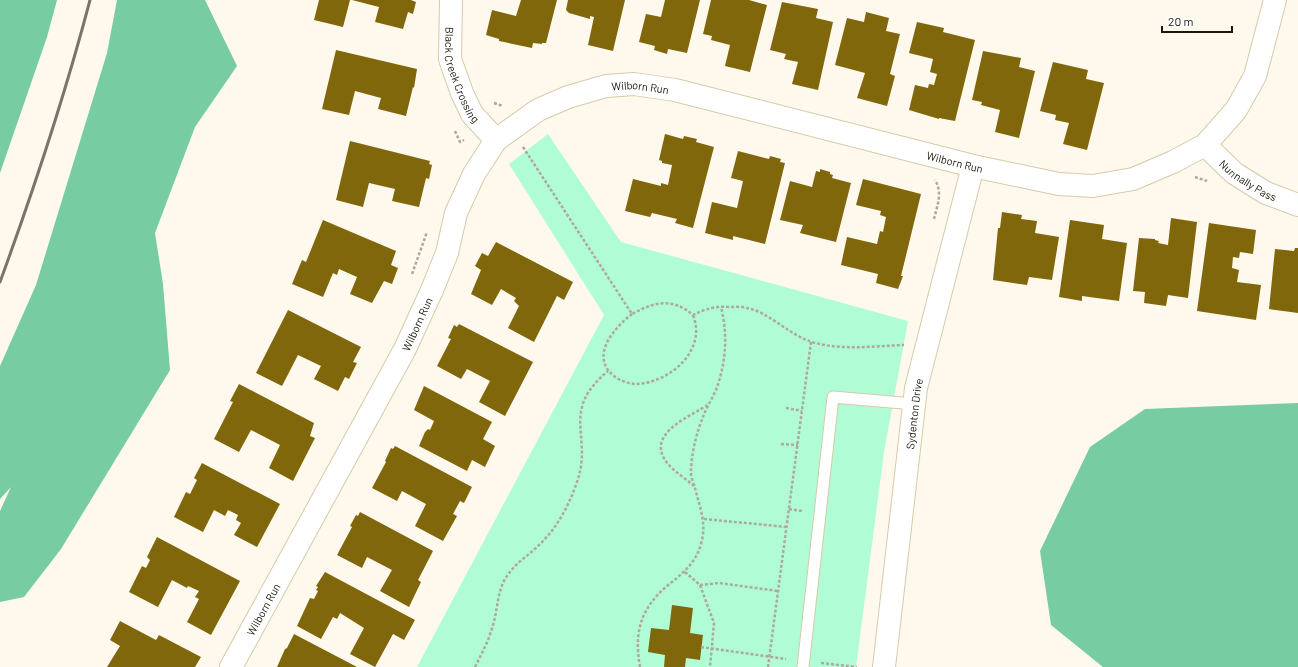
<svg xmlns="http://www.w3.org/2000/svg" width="1298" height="667" viewBox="0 0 1298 667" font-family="Barlow,sans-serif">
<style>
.green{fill:#b0fdd5}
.forest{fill:#77cca1}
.building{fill:#81670c}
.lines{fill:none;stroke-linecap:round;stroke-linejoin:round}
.service-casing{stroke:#d6caa9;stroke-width:13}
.minor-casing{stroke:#d6caa9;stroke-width:24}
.path{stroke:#aea99d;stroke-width:2.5;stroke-dasharray:3 2;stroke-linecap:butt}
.service{stroke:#fff;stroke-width:11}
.minor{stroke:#fff;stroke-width:22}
.rail{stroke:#797568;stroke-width:3}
.labels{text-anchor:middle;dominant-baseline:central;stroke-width:3;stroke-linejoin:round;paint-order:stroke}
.street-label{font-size:11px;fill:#1a160a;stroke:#fff}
</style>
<rect width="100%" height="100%" fill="#fef9ec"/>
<!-- green -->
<path class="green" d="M548 134 621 242 908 321 884 452 856 667H417L604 315 509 164Z"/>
<!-- forest -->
<path class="forest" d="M0 0H57L47 37 0 173Z
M117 0H205L237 66 195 127 155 233 163 284 170 370 61 549 24 597 0 602V511L11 487 0 499V366L36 285 107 53Z
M1298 403V667H1103L1051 625 1040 551 1090 447 1145 409Z"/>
<!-- building -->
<path class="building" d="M319 0H350L343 27 314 20Z
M352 0H411L416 2 413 14 408 12 403 29 375 22 379 7Z
M521 0H557L546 43H542V44L533 43 532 48 499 41V39L486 35 492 10 516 16Z
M568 0H625L613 51 588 45 594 17 590 16V19L569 13 566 10Z
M665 0H700L687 53 668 49 667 54 654 50 655 46 639 42 646 14 661 17Z
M711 0H749L767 5 750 72 725 66 730 45 711 40 712 36 703 34Z
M782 2 818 9 816 18 833 22 818 90 792 84 798 62 784 59 786 54 770 50Z
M866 12 889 18 886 31 900 34 890 74 895 76 887 106 857 98 865 73 835 65 847 18 864 22Z
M917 22 944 28 943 32 975 40 955 121 939 118V119L909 110 915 85 928 88 929 84 934 85 937 74 930 72 933 59 909 53Z
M336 50 417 69 414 88 413 87 406 116 378 109 381 98 355 91 349 115 322 109Z
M983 51 1021 58 1019 67 1035 71 1019 138 995 132 1000 110 981 105 982 102 972 100Z
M1053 62 1088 70 1086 79 1104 83 1087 150 1063 144 1069 123 1055 120 1056 115 1040 111Z
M665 134 683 139 684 136 697 139 696 142 714 147 693 228 675 223 677 219 652 213 650 217 625 211 633 179 661 186V183L668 185 672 165 662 163V161L659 160Z
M350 141 430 161 429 164 432 165 429 179 426 178 419 207 392 201 395 189 369 183 363 207 336 200Z
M738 151 769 159 770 156 781 159 780 162 785 163 765 244 733 236V240L705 233 712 202 737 208 743 181 731 178Z
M820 169 830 172V174L833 175 832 178 851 183 836 242 800 233 803 225 780 220 790 181 812 187 816 171 820 172Z
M863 179 921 194 901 276H903L898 289 876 283 878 274 841 265 847 237 877 244 880 231 883 232 886 217 880 215 881 211 856 205Z
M1002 212 1022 215 1021 219 1037 221 1035 233 1059 237 1052 280 1029 277 1027 285 993 280 998 228H1000Z
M1171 218 1197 222 1188 298 1168 295 1166 306 1144 303 1145 292 1133 291 1139 238 1155 239V240L1159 241 1158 243 1168 245Z
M323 220 396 251 391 265 398 268 392 284 384 281 372 303 350 294 357 277 339 269 337 275 333 273 323 297 292 284 302 260 306 262Z
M1070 220 1104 225 1102 239 1127 243 1119 301 1082 296V301L1059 297Z
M1209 223 1256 230 1253 254 1240 252 1239 258 1233 257 1232 268 1239 270 1237 282 1261 285 1256 320 1197 311Z
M496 242 573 282 564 300 557 296 534 342 508 328 519 306 514 301 516 298 501 289 492 305 471 294 481 270 475 266 482 253 488 256Z
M1295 248H1298V313L1269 309 1275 249 1294 251Z
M288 310 361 347 353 362 357 363 349 379 345 377 338 391 314 379 321 366 298 355 282 386 256 373Z
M459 324 533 362 505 416 479 402 490 381 467 369 461 379 437 366 451 339 448 338 454 325 457 327Z
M239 384 314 423 310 436 315 438 293 481 269 468 280 445 251 430 239 452 214 439 233 402 230 401Z
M424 386 492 422 483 439 495 446 485 467 472 460 467 471 419 446 425 432 428 429 430 430 434 421 414 410Z
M395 446 472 487 464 503 460 501 453 514 457 516 443 541 415 526 426 504 402 491 397 501 372 488 386 462 385 461 391 448 393 449Z
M202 463 280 504 257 547 234 535 241 523 236 520 238 515 228 510 225 516 214 510 203 532 174 517 186 492 190 494 197 480 194 478Z
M360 512 433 551 418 580 421 582 409 607 380 591 392 570 367 557 362 568 337 555 352 527 350 526 356 515 358 516Z
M157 537 240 581 211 635 187 622 199 599 195 597 199 591 188 586 187 588 172 580 158 607 129 592 142 566 146 568 150 560 147 557Z
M325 572 415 620 404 640 393 634 375 667 350 654 364 628 340 613 337 619 333 617 321 639 297 626 310 598 314 599 318 591 316 590 318 587 316 586Z
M672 605 693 608 690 633 703 635 700 660 686 658 685 667H664L665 655 648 652 651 628 669 630Z
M120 621 156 640 159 635 201 657 195 667H107L120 646 110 640Z
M294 634 357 667H277L285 649 287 648Z"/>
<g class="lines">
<defs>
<path id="service" d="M803 667 833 397 914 404"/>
<g id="minor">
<path id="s1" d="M451 0 450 59 462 93 472 114 496 140"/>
<path id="s2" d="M1205 145 1234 173 1266 193 1298 205"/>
<path id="s3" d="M231 667 405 349 432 290 447 253 456 213 474 174 496 140 538 110 568 97 606 86 634 84 675 90 973 166 1059 184 1093 186 1133 179 1173 162 1205 145 1236 110 1255 76 1275 0"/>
<path id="s4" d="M884 667 916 388 973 166"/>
</g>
</defs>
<!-- service casing -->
<use href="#service" class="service-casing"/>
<!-- minor casing -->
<use href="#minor" class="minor-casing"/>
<!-- path -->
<path class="path" d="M494 103 503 106
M455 131 460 142 464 140
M523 147 632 314C654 302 672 297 693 315 705 309 715 306 729 307 735 307 741 306 747 308 769 312 789 335 812 342 842 351 873 346 904 345
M1195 177 1207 181
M934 219C937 206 943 193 935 180
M412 274 427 232
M632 314C614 328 589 356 614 376 620 381 630 384 637 384 671 382 707 350 693 315
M786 408 802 411
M781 444 798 445
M694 486C686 479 675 472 668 464 643 434 690 417 709 404
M789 509 802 511
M704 519 787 527
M685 572 700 585 714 623 710 667
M700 585 719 583 778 591
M701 647 786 659
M821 663 857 667
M475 667C482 653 489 640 493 625 498 609 497 590 507 576 516 562 531 554 542 542 559 525 570 503 578 479 592 434 560 411 608 371
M640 667C634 633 640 609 667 586 682 574 696 563 701 544 707 524 700 508 695 488 694 484 691 478 691 474 691 455 696 434 703 417 706 408 712 399 716 390 726 363 728 335 721 307
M768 667 811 342"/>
<!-- service -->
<use href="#service" class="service"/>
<!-- minor -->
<use href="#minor" class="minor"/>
<!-- rail -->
<path class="rail" d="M0 282C34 189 65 95 90 0"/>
</g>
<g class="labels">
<!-- street labels -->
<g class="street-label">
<text stroke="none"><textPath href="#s1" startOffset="77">Black Creek Crossing</textPath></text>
<text stroke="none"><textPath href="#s3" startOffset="750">Wilborn Run</textPath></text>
<text stroke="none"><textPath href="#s3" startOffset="1074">Wilborn Run</textPath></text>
<text stroke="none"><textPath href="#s2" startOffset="56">Nunnally Pass</textPath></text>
<text stroke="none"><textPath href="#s3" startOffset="390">Wilborn Run</textPath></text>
<text stroke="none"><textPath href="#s4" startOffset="255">Sydenton Drive</textPath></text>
<text stroke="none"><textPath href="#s3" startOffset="66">Wilborn Run</textPath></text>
</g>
</g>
<!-- scale -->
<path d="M1162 26v6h70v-6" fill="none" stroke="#1a160a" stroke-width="2"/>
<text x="1168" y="26" font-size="12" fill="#1a160a" stroke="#ffffff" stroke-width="3" paint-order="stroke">20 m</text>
</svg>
